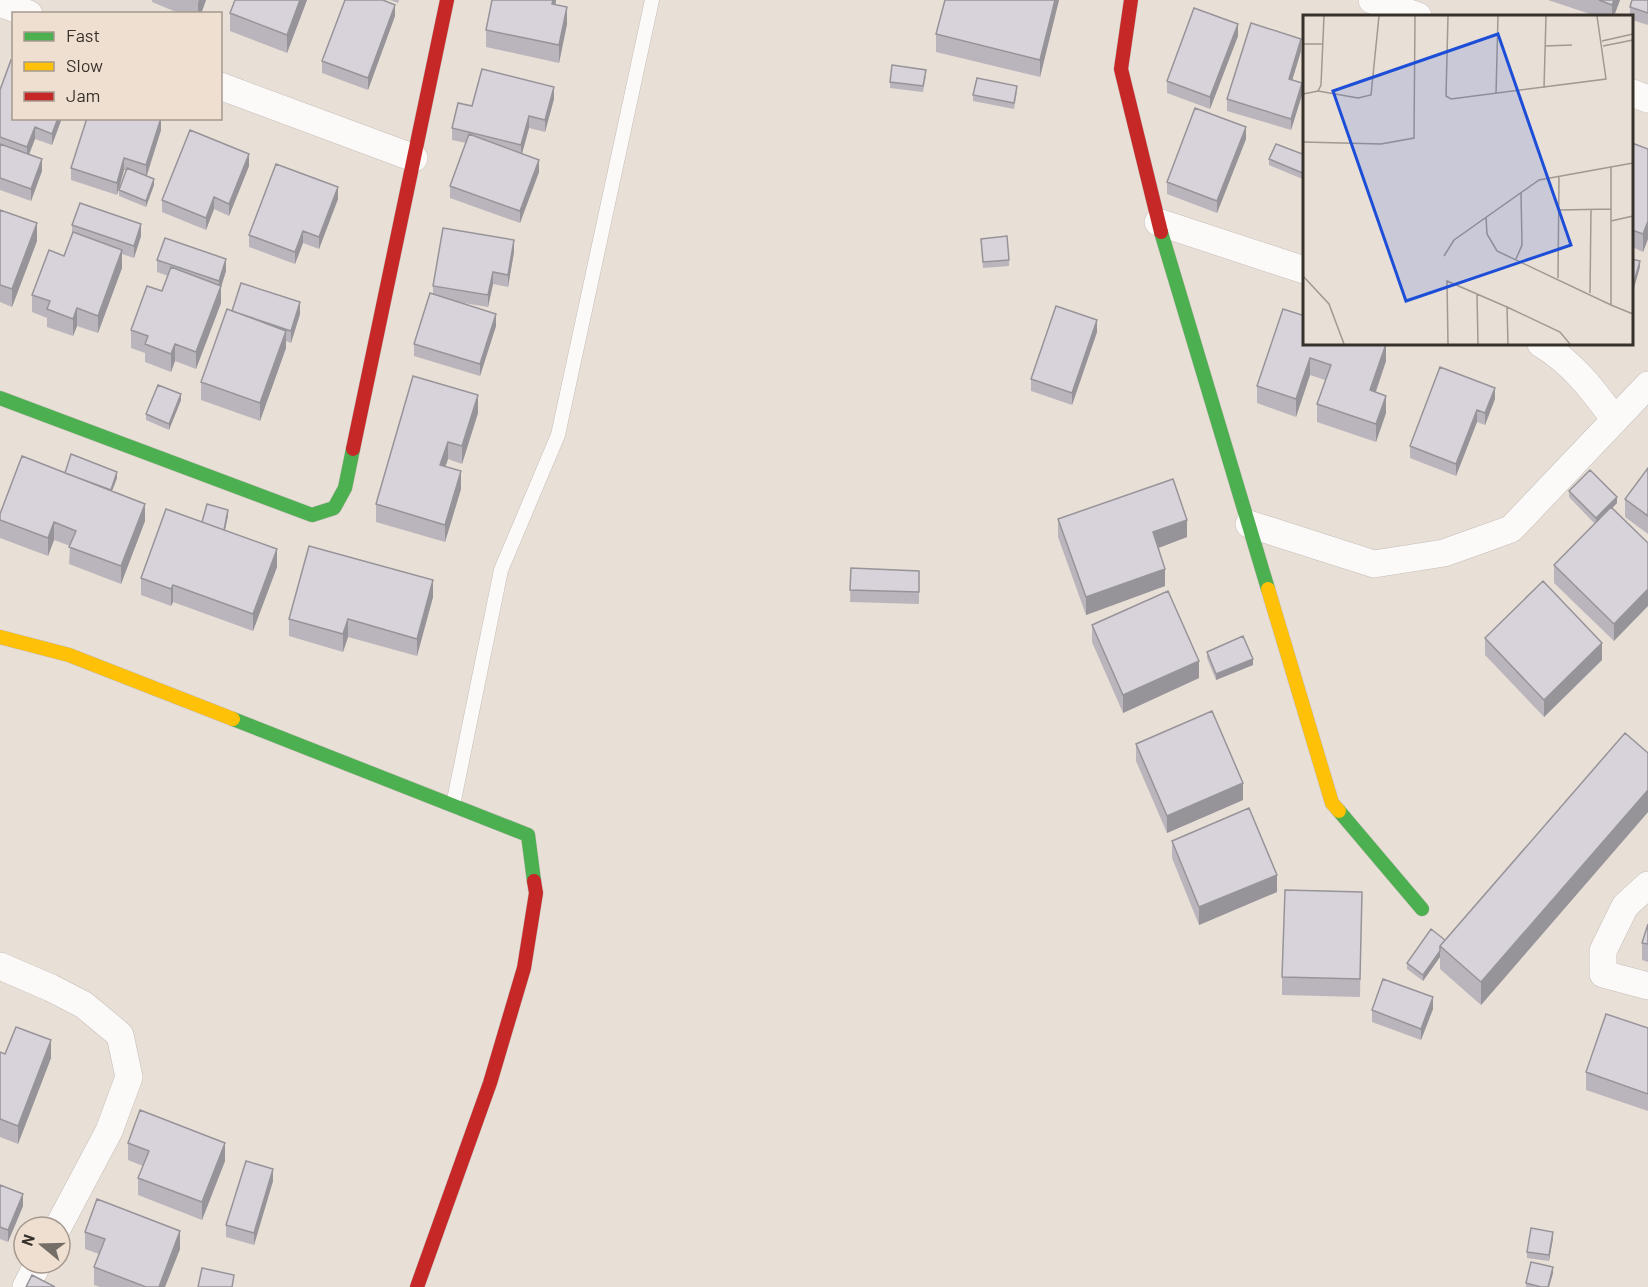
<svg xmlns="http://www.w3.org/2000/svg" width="1648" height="1287" viewBox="0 0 1648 1287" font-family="Barlow,sans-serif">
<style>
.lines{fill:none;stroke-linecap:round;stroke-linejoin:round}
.lane-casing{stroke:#c5bdb7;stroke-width:15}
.street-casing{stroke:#c5bdb7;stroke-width:28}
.fast-casing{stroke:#c5bdb7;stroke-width:15}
.slow-casing{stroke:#c5bdb7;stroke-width:15}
.jam-casing{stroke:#c5bdb7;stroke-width:15}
.lane{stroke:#fcfaf9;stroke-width:14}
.street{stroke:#fcfaf9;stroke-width:27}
.fast{stroke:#4caf50;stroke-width:14}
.slow{stroke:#ffc107;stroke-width:14}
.jam{stroke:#c62828;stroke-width:14}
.wall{fill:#bab5bc}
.shaded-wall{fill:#979499}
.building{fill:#d8d3db;stroke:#979499;stroke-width:1.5}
.inset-road{fill:none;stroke:#a19992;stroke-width:1.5}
.view{fill:#1d4ed8;fill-opacity:0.15;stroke:#1d4ed8;stroke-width:3}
.inset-edge{fill:none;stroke:#37312b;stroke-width:3}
</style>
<rect width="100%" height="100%" fill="#e8dfd7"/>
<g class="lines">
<defs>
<path id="lane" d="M453 805 501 570 558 435 652 0"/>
<path id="street" d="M1372 0 1418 16
M0 3 29 14
M220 86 414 158
M1632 93 1648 99
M1158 222 1304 270
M1541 344C1573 363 1593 390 1615 420
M1249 524 1374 564 1444 553 1511 529 1648 385
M1648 885 1625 906 1603 951V974L1648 986
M0 966 51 988 84 1005 120 1035 129 1077 109 1131 58 1227
M26 1287 38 1263"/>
<path id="fast" d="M1161 232 1268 589
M0 398 312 515 334 508 345 488 353 449
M233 719 528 835 534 881
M1339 811 1422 909"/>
<path id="slow" d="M1268 589 1332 803 1339 811
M0 637 69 655 233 719"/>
<path id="jam" d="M1131 0 1121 69 1161 232
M353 449 447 0
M417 1287 490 1083 524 968 536 893 534 881"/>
</defs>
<!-- lane casing -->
<use href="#lane" class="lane-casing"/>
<!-- street casing -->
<use href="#street" class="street-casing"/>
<!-- fast casing -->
<use href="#fast" class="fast-casing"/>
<!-- slow casing -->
<use href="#slow" class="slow-casing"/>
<!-- jam casing -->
<use href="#jam" class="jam-casing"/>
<!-- lane -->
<use href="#lane" class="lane"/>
<!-- street -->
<use href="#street" class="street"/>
<!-- fast -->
<use href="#fast" class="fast"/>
<!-- slow -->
<use href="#slow" class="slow"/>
<!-- jam -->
<use href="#jam" class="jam"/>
</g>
<!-- wall -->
<path class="wall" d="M152 0H206L201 14H181L152 2Z
M307 0 287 53 230 31V13Z
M390 0H399L398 3Z
M492 0H556V4L567 24 559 63 486 47V30Z
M1059 0 1040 77 936 52V34Z
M1548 0H1620L1614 16H1596Z
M1648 0V25L1632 20V16H1630V7Z
M395 16 368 90 322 73V61Z
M1238 36 1210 109 1167 93V81Z
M1301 51 1292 80 1302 95 1291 130 1227 111V99Z
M926 76 923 92 890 88V82Z
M0 90 14 118H62L52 145 35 139 29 155 42 171 31 201 0 190Z
M1017 92 1014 109 973 101V95Z
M554 99 545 132 529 128 522 154 539 172 520 223 450 198V186L466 143 452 140V128L472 106Z
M161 130 147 176 154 185 146 207 119 196V190L126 170H124L117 195 71 180V168Z
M1246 139 1217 213 1167 194V182Z
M1632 143 1648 149V239L1643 252 1632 247Z
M1305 155V180L1269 165V159Z
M249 166 229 216 214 209 206 230 162 212V200Z
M338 199 319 249 303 243 295 264 249 247V235Z
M0 210 37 241 12 307 0 302Z
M72 225 141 236 134 258 122 254V268L98 333 77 326 73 336 47 327V318L32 312V295L64 256 72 235Z
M981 239 1009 260V266L983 268Z
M514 252 508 287 493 284 488 307 458 302 496 326 480 376 414 356V344L433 294V286Z
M157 260 226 271 221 287V303L196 369 175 361 171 372 145 362V353L131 348V330L162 291 168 276 157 272Z
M1283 309 1386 361 1376 392 1386 413 1376 442 1317 422V404L1325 380 1310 375 1296 417 1257 403V386Z
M232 311 300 314 291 343 286 341V348L260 421 201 400V382Z
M1097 332 1072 405 1031 391V379Z
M1495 399 1485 425 1477 422 1456 476 1410 458V446Z
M181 400 169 430 146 420V414Z
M478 413 462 464 448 459 445 467 461 489 445 542 376 522V504Z
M1648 468V534L1625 517V499Z
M65 473 117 478 112 491 145 521 121 584 69 564 70 546 54 540 48 556 0 538V514Z
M1569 491 1617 503 1612 508 1648 543 1614 641 1554 583V565L1595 524 1569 497Z
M228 516 225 530 277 567 253 631 173 602 171 606 141 595V578L202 522Z
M1058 519 1187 537 1158 548 1165 586 1086 615 1058 537Z
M851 568 919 571V604L850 602Z
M433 597 417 656 348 637 343 652 289 636V619Z
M1092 625 1199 678 1123 713 1092 642Z
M1485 638 1602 660 1544 717 1485 655Z
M1207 652 1253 665 1216 680 1207 658Z
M1136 744 1243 800 1167 833 1136 761Z
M1648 753V812L1481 1005 1440 969V957L1423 981 1407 969V963L1445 940Z
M1172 841 1277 892 1199 925 1172 858Z
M1362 892 1360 997 1282 995V977Z
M1648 924V962L1642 960V943Z
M1433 1009 1421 1040 1372 1022V1010Z
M1648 1028V1111L1586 1090V1072Z
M0 1052 5 1054 51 1058 18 1144 0 1137Z
M128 1143 225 1161 202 1220 138 1195V1178L143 1166 128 1160Z
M273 1181 254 1245 226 1237V1225Z
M0 1185 23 1206 8 1242 0 1239Z
M85 1232 180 1249 165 1287H100L94 1285V1267L99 1254 85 1249Z
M1553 1238 1549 1261 1527 1258V1252Z
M1553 1273 1549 1287H1526V1283Z"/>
<!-- shaded-wall -->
<path class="shaded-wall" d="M199 0H206L201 14H198V3Z
M300 0H307L287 53V35Z
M553 0H556L552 21V4Z
M1055 0H1059L1040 77V60Z
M1614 0H1620L1614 16H1612V5Z
M395 5V16L368 90V78Z
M567 7V24L559 63V45Z
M1238 24V36L1210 109V97Z
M1301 39V51L1289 91V79Z
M1302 83V95L1291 130V119Z
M554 87V99L545 132V120Z
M529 116V128L521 157V145Z
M58 118H62L52 145V134Z
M161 118V130L146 177V165Z
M35 127V139L27 159V147Z
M1246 127V139L1217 213V201Z
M249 154V166L229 216V204Z
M124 158V170L117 195V183Z
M42 159V171L31 201V189Z
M539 160V172L520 223V211Z
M154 179V185L146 207V201Z
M338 187V199L319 249V237Z
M214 197V209L206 230V218Z
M1648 221V239L1643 252V234Z
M37 223V241L12 307V289Z
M141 224V236L134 258V246Z
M303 231V243L295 264V252Z
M514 240V252L508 287V275Z
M122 250V268L98 333V316Z
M226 259V271L221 287V303L196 369V352L219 292V281Z
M1640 261V267L1632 295V289Z
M493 272V284L488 307V295Z
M300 302V314L291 343V331Z
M77 308V326L73 336V319Z
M496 314V326L480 376V364Z
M1097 320V332L1072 405V393Z
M286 331V348L260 421V403Z
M175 344V361L171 372V354Z
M1386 344V361L1370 408V390Z
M1310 358V375L1296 417V399Z
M1495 388V399L1485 425V413Z
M181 394V400L169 430V424Z
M478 395V413L462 464V446Z
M1386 396V413L1376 442V424Z
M1477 410V422L1456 476V464Z
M448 442V459L440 483V465Z
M461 471V489L445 542V525Z
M117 472V478L109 499V493Z
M1617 497V503L1596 525V518Z
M145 504V521L121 584V566Z
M228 510V516L223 538V532Z
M1187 520V537L1153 550V532Z
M54 522V540L48 556V538Z
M277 549V567L253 631V614Z
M1165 569V586L1086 615V597Z
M433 580V597L417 656V639Z
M173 585V602L171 606V589Z
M1648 589V606L1614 641V624Z
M348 619V637L343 652V634Z
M1602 643V660L1544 717V700Z
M1253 659V665L1216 680V674Z
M1199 661V678L1123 713V695Z
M1243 783V800L1167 833V816Z
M1648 790V812L1481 1005V982Z
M1277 875V892L1199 925V907Z
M1440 951V957L1423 981V975Z
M1433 997V1009L1421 1040V1029Z
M51 1040V1058L18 1144V1126Z
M225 1143V1161L202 1220V1202Z
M273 1169V1181L254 1245V1233Z
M23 1194V1206L8 1242V1230Z
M180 1231V1249L165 1287H159Z
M1553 1232V1238L1549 1261V1255Z
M1553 1267V1273L1549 1287H1548Z"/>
<!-- building -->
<path class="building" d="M235 0H300L287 35 230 13Z
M345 0H383L395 5 368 78 322 61Z
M492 0H553L552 4 567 7 559 45 486 30Z
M945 0H1055L1040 60 936 34Z
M1599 0H1614L1612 5Z
M1632 0H1648V13L1630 7Z
M1194 8 1238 24 1210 97 1167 81Z
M1251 23 1301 39 1289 79 1302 83 1291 119 1227 99Z
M11 60 14 61V118H58L52 134 35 127 27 147 0 137V90Z
M892 65 926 70 923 86 890 82Z
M482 69 554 87 545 120 529 116 521 145 452 128 458 103 472 106Z
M977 78 1017 86 1014 103 973 95Z
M1195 108 1246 127 1217 201 1167 182Z
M87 118H161L146 165 124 158 117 183 71 168Z
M190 130 249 154 229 204 214 197 206 218 162 200Z
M469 134 539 160 520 211 450 186Z
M1632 143 1648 149V221L1643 234 1632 230Z
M0 144 42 159 31 189 0 178Z
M1276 144 1305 155V174L1269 159Z
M276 164 338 187 319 237 303 231 295 252 249 235Z
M127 168 154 179 146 201 119 190Z
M80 203 141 224 134 246 72 225Z
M0 210 37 223 12 289 0 285Z
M443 228 514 240 508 275 493 272 488 295 433 286Z
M73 232 122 250 98 316 77 308 73 319 47 309 50 301 32 295 49 250 64 256Z
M1007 236 1009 260 983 262 981 239Z
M165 238 226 259 219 281 157 260Z
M1632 259 1640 261 1632 289Z
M171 267 221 286 196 352 175 344 171 354 145 344 148 336 131 330 147 286 162 291Z
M241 283 300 302 291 331 232 311Z
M430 293 496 314 480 364 414 344Z
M1056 306 1097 320 1072 393 1031 379Z
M227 309 286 331 260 403 201 382Z
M1283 309 1305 316V344H1386L1370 390 1386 396 1376 424 1317 404 1331 365 1310 358 1296 399 1257 386Z
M1440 367 1495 388 1485 413 1477 410 1456 464 1410 446Z
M413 376 478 395 462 446 448 442 440 465 461 471 445 525 376 504Z
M158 385 181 394 169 424 146 414Z
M71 454 117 472 111 490 65 473Z
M22 456 145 504 121 566 69 547 76 531 54 522 48 538 0 520V514Z
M1648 468V516L1625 499Z
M1590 470 1617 497 1596 518 1569 491Z
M1173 479 1187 520 1153 532 1165 569 1086 597 1058 519Z
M207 504 228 510 224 530 202 522Z
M1611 507 1648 543V589L1614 624 1554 565Z
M166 509 277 549 253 614 173 585 171 589 141 578Z
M309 546 433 580 417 639 348 619 343 634 289 619Z
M851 568 919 571V592L850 590Z
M1543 581 1602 643 1544 700 1485 638Z
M1168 591 1199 661 1123 695 1092 625Z
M1243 636 1253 659 1216 674 1207 652Z
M1212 711 1243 783 1167 816 1136 744Z
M1625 733 1648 753V790L1481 982 1440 946Z
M1249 808 1277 875 1199 907 1172 841Z
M1285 890 1362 892 1360 979 1282 977Z
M1648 924V944L1642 943Z
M1431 929 1445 940 1440 946V951L1423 975 1407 963Z
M1383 979 1433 997 1421 1029 1372 1010Z
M1606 1014 1648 1028V1094L1586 1072Z
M16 1027 51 1040 18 1126 0 1119V1052L5 1054Z
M140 1110 225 1143 202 1202 138 1178 149 1151 128 1143Z
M246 1161 273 1169 254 1233 226 1225Z
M0 1185 23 1194 8 1230 0 1227Z
M97 1199 180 1231 159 1287H146L94 1267 105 1239 85 1232Z
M1531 1228 1553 1232 1549 1255 1527 1252Z
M1531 1262 1553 1267 1548 1287H1541L1526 1283Z
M202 1268 234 1275 232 1287H198Z
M32 1275 55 1287H26Z"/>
<!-- overview -->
<g transform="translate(1303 15)">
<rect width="330" height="330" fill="#e8dfd7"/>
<path class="inset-road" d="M145 1 143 81 148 84 303 64 294 1M299 26 330 19M0 29H19M242 31 269 30M300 31 330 25M241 73 243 1M15 76 55 83 68 80 76 1M0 79 15 76 18 70 21 1M193 79 195 1M0 127 78 129 111 123 112 1M256 195 308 194M183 202 184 219 194 236 308 290V152M308 206 330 201M141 241 151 225 236 165 330 148M213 244 219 230 218 177M0 261 26 289 41 329M255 263 256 161M287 278 288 195M174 279 175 329M308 290 330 299M204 292 257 317 267 329M145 329 144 266 204 292 205 329"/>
<path class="view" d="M195 19 268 230 103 286 30 76Z"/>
<rect width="330" height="330" class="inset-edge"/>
</g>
<!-- legend -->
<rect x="12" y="12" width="210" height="108" fill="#efdfd0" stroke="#a5998e" stroke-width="1.5"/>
<rect x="24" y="32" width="30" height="9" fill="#4caf50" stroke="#a5998e" stroke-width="1.5"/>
<text x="66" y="42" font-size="18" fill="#37312b">Fast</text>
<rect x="24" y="62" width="30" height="9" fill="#ffc107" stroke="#a5998e" stroke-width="1.5"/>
<text x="66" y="72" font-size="18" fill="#37312b">Slow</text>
<rect x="24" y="92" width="30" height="9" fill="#c62828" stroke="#a5998e" stroke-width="1.5"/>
<text x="66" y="102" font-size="18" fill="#37312b">Jam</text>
<!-- north arrow -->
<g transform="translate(42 1245) rotate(289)"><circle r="28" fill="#efdfd0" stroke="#a5998e" stroke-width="1.5"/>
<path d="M0-4.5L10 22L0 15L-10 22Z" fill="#756e67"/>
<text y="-9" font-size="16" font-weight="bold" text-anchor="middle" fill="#37312b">N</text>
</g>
</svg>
